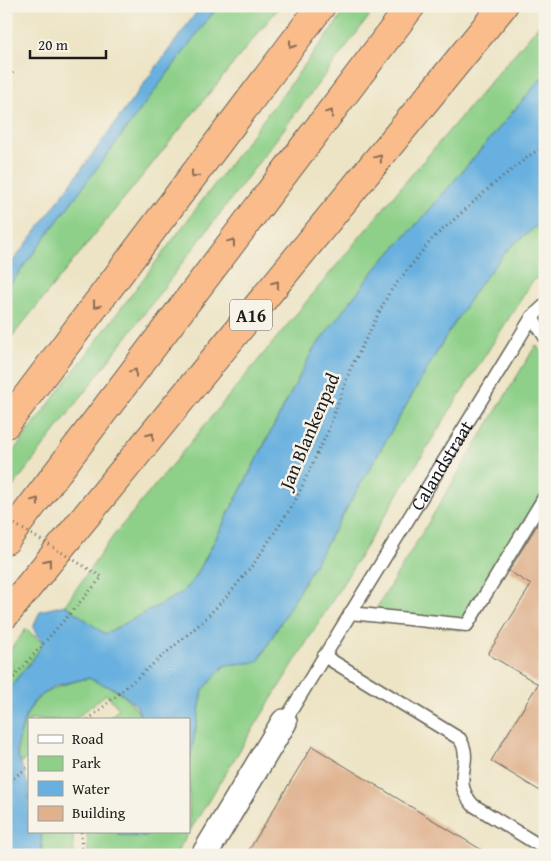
<svg xmlns="http://www.w3.org/2000/svg" width="551" height="861" viewBox="0 0 551 861" font-family="'Gentium Book Plus',serif">
<style>
.green{fill:#8ed089;stroke:#557652}
.water{fill:#67b0df;stroke:#42667e}
.building{fill:#dfb18d}
.lines{fill:none;stroke-linecap:round;stroke-linejoin:round}
.lane-casing{stroke:#656257;stroke-width:15}
.street-casing{stroke:#656257;stroke-width:28}
.highway-casing{stroke:#656257;stroke-width:30}
.path{stroke:#656257;stroke-width:3;stroke-dasharray:1 4;stroke-linecap:butt}
.lane{stroke:#fff;stroke-width:12}
.street{stroke:#fff;stroke-width:25}
.highway{stroke:#fabc8b;stroke-width:28}
.path-bridge{stroke:#656257;stroke-width:3;stroke-dasharray:1 4;stroke-linecap:butt}
.oneway{stroke:#8b6c54}
.labels{text-anchor:middle;dominant-baseline:central;stroke-width:5;stroke-linejoin:round;paint-order:stroke}
.shield{fill:#f7f3e8;stroke:#5e5c59;stroke-width:1}
.shield-label{font-size:18px;font-weight:bold;fill:#1c1c1c}
.street-label{font-size:19px;fill:#1c1c1c;stroke:#f7f3e8}
</style>
<rect width="100%" height="100%" fill="#f7f3e8"/>
<filter id="ink" filterUnits="userSpaceOnUse"><feTurbulence type="fractalNoise" baseFrequency=".02" numOctaves="2"/><feDisplacementMap in="SourceGraphic" scale="10" xChannelSelector="R" yChannelSelector="G"/><feConvolveMatrix kernelMatrix="1 2 1 2 8 2 1 2 1" color-interpolation-filters="sRGB"/></filter>
<filter id="wash" filterUnits="userSpaceOnUse"><feTurbulence type="fractalNoise" baseFrequency=".0096" numOctaves="4" result="noise"/><feDisplacementMap in="SourceGraphic" scale="20" xChannelSelector="R" yChannelSelector="G"/><feGaussianBlur stdDeviation="1.12" result="paint"/><feColorMatrix in="noise" values="0 0 0 0 0 0 0 0 0 0 0 0 0 0 0 0 0 1.4 0 .05"/><feComposite in="paint" operator="in"/></filter>
<g filter="url(#wash)">
<rect width="100%" height="100%" fill="#ede4c5"/>
<!-- green -->
<path class="green" d="M218 6H280L6 344V290Z
M349 6H377L6 496V461Z
M545 18V74L425 215 376 268 313 350 195 578 180 594 105 634 65 605 114 535 402 186Z
M545 219V271L532 282 452 407 175 855H88L87 832H117L119 835 145 837 149 832H189V765L203 690 225 665 258 662 445 338 479 285 509 248Z
M536 345 545 357V489L461 630 373 614Z
M26 629 43 643C34 661 17 675 6 693V655Z
M88 678C113 688 130 694 142 720H106L119 709 106 694 74 720H29V757L20 763C16 750 18 743 22 729 32 691 54 687 88 678Z
M41 832H73L74 855H42Z"/>
<!-- water -->
<path class="water" d="M201 6H218L6 290V269L31 238Z
M545 74V219L509 248 479 285 445 338 258 662 225 665 203 690 189 765V720H142L136 705 117 690 88 678 55 686 35 700 25 717 16 750 29 787V832H41L42 855H6V693C17 676 34 661 43 643L33 628 40 611 65 605 105 634 180 594 195 578 212 546 313 350 376 268 425 215Z
M117 832H149L145 837 119 835Z"/>
<g id="blocks">
<!-- building -->
<path class="building" d="M545 512V794L491 761 538 684 488 654 531 585 509 571Z
M312 746 374 784 490 855H246Z"/>
</g>
</g>
<g filter="url(#ink)">
<use href="#blocks" fill-opacity="0" stroke="#656257" stroke-width="1"/>
<g class="lines">
<defs>
<g id="lane">
<path d="M532 317 545 337"/>
<path d="M350 613 467 625 545 496"/>
<path d="M324 656 460 739C475 764 449 778 473 805L545 849"/>
<path id="s1" d="M284 722 532 317 545 305"/>
</g>
<path id="street" d="M204 855 284 722"/>
<path id="highway" d="M6 424 321 6
M6 540 411 6
M6 614 503 6"/>
</defs>
<!-- lane casing -->
<use href="#lane" class="lane-casing"/>
<!-- street casing -->
<use href="#street" class="street-casing"/>
<!-- highway casing -->
<use href="#highway" class="highway-casing"/>
<!-- path -->
<path class="path" d="M6 81 13 72
M88 720 201 623 230 593 255 562 294 503 328 431 350 370 389 293 431 240 496 182 533 153 545 147
M6 784 29 766
M81 832 82 855"/>
<!-- lane -->
<use href="#lane" class="lane"/>
<!-- street -->
<use href="#street" class="street"/>
<!-- highway -->
<use href="#highway" class="highway"/>
<!-- path-bridge -->
<path class="path-bridge" d="M6 519 102 577 6 686"/>
</g>
<!-- one-way arrows -->
<defs><path id="oneway-chevron" d="M-2-3.5L2.5 0L-2 3.5" fill="none" stroke-width="1.6" stroke-linecap="round" stroke-linejoin="round" transform="scale(1.25)"/></defs>
<g class="oneway">
<use href="#oneway-chevron" transform="translate(292 45) rotate(127)"/>
<use href="#oneway-chevron" transform="translate(330 113) rotate(-53)"/>
<use href="#oneway-chevron" transform="translate(379 158) rotate(-51)"/>
<use href="#oneway-chevron" transform="translate(194 175) rotate(127)"/>
<use href="#oneway-chevron" transform="translate(232 242) rotate(-53)"/>
<use href="#oneway-chevron" transform="translate(276 284) rotate(-51)"/>
<use href="#oneway-chevron" transform="translate(96 305) rotate(127)"/>
<use href="#oneway-chevron" transform="translate(134 372) rotate(-53)"/>
<use href="#oneway-chevron" transform="translate(151 436) rotate(-51)"/>
<use href="#oneway-chevron" transform="translate(36 501) rotate(-53)"/>
<use href="#oneway-chevron" transform="translate(48 562) rotate(-51)"/>
</g>
</g>
<g class="labels">
<!-- shield labels -->
<rect class="shield" x="230" y="299.5" width="42" height="31" rx="4"/>
<g class="shield-label">
<text x="251" y="315">A16</text>
</g>
<!-- street labels -->
<g class="street-label">
<text transform="translate(309 431) rotate(-67)">Jan Blankenpad</text>
<text stroke="none"><textPath href="#s1" startOffset="301">Calandstraat</textPath></text>
</g>
</g>
<!-- margin -->
<rect width="551" height="861" fill="none" stroke="#f7f3e8" stroke-width="25"/>
<!-- legend -->
<rect x="28" y="718" width="162" height="115" fill="#f7f3e8" stroke="#9f9d96"/>
<rect x="38" y="735" width="25" height="8" fill="#ffffff" stroke="#9f9d96"/>
<text x="72" y="744" font-size="15" fill="#1c1c1c">Road</text>
<rect x="38" y="756" width="25" height="15" fill="#8ed089" stroke="#9f9d96"/>
<text x="72" y="768" font-size="15" fill="#1c1c1c">Park</text>
<rect x="38" y="781" width="25" height="15" fill="#67b0df" stroke="#9f9d96"/>
<text x="72" y="794" font-size="15" fill="#1c1c1c">Water</text>
<rect x="38" y="806" width="25" height="15" fill="#dfb18d" stroke="#9f9d96"/>
<text x="72" y="818" font-size="15" fill="#1c1c1c">Building</text>
<!-- scale -->
<path d="M30 50v8h76v-8" fill="none" stroke="#1c1c1c" stroke-width="2.5"/>
<text x="38" y="50" font-size="15" fill="#1c1c1c" stroke="#f7f3e8" stroke-width="4" paint-order="stroke">20 m</text>
</svg>
